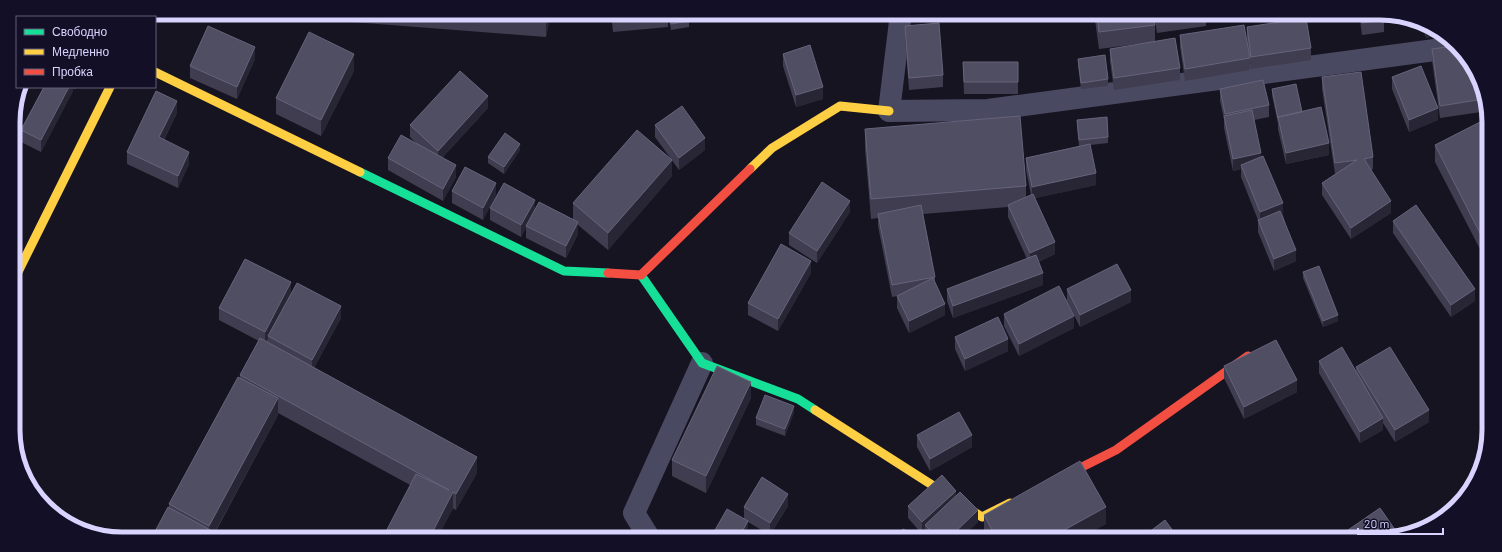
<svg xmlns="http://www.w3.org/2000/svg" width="1502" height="552" viewBox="0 0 1502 552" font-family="Barlow,sans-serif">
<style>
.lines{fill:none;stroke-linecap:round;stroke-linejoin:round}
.path{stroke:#44505f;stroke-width:2.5;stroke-dasharray:2 3;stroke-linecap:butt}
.street{stroke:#4a4962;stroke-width:22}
.fast{stroke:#16e098;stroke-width:9}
.slow{stroke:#ffcf43;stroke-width:9}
.jam{stroke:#f24e42;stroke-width:9}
.wall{fill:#403d50}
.shaded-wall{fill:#282635}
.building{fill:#504e63;stroke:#66637b}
.rim{fill:none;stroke:#d9d4ff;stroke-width:5}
</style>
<rect width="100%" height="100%" fill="#161421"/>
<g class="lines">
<!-- path -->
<path class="path" d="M1351 13 1353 22"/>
<!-- street -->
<path class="street" d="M901 13 889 111 988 110 1457 47
M650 539 634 513 702 363"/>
<!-- fast -->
<path class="fast" d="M360 172 564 271 608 273
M641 275 702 363 798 399 815 410"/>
<!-- slow -->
<path class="slow" d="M155 72 360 172
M750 169 772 148 840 106 889 111
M14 280 110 87
M815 410 982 517 1010 503"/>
<!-- jam -->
<path class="jam" d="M147 17 149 13
M608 273 641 275 750 169
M1056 480 1116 450 1248 356"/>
</g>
<!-- wall -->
<path class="wall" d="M288 13H551L546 37 288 17Z
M611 13H668V27L613 32Z
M668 13H687L689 21V27L671 30Z
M1094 13H1153L1155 25V41L1180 68V80L1114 90 1110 61V49L1154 42 1099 49Z
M1154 13H1206V26L1157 33Z
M1359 13H1380L1384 20V32L1362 35Z
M1422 24 1438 35 1426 38Z
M905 26 943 75V87L909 90 905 38Z
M1247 27 1311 48V60L1251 69 1247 39Z
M1180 35 1250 58V70L1185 81 1180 47Z
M1432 49 1462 50 1488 108V111L1440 118 1432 61Z
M783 54 823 99 796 107 783 66Z
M255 59 237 99 190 78V66Z
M1078 59 1108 79V86L1081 89 1078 65Z
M963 62H1018V94H964Z
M354 71 321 136 276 114V98Z
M1322 77 1373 157V169L1371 170 1391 213 1351 239 1322 195V183L1335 174 1322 89Z
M1392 77 1438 120 1409 132 1392 89Z
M44 87H77L75 89 73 88V91L41 152 21 142V130Z
M1220 89 1269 105V117L1254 120 1261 157 1283 215 1296 261 1274 271 1258 232V220L1241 177V169L1233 171 1224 128V119L1220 101Z
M1272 89 1302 112 1329 155 1286 164 1278 129V124L1272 95Z
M488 108 442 158 456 177 443 201 388 170V158L418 145 410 137V125Z
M177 113 164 140 189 164 178 188 127 164V152Z
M1488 118 1482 253 1435 162V145Z
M1077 120 1108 137V143L1090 145 1096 185 1035 198 1055 254 1038 262 1043 285 953 318 947 301V289L1027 259 1008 217V207L923 214 935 277V283L945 315 909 333 897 308V296L892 297 878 226V218L871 219 865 149V129L1026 186V197L1031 195 1026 170V158L1079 146 1077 126Z
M655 125 705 150 679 170 655 137Z
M520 150 504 174 488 163V157Z
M672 176 608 250 578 225V234L566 258 526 238V227L521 237 490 220V208L535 210 573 219V203Z
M452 191 496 195 483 220 452 203Z
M850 212 817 263 789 245V233Z
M1393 221 1475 301 1451 317 1393 233Z
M1303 272 1338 321 1323 327 1303 278Z
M811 273 778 331 748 315V303Z
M1067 289 1131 302 1080 327 1067 301Z
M219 308 341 318 314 368 477 473 456 510 278 413V415L215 533 169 508V504L240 378V375L259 341 219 320Z
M1004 314 1074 328 1019 356 1004 326Z
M955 337 1008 351 965 371 955 349Z
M1319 361 1356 371V367L1429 422 1395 442 1383 423V430L1360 443 1319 373Z
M1224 366 1297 392 1244 419 1224 378Z
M751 398 706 493 672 476V460Z
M794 412 785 436 756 425V418Z
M917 435 972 447 930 471 917 447Z
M956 496 978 522 960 539H927L925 537V531L922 534 908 518V506Z
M788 506 770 535 748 522V527L742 539H719L715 537V530L744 518V507Z
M984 515 1106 524 1078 539H988L984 531Z"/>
<!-- shaded-wall -->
<path class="shaded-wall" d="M547 13H551L546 37V17Z
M1426 26 1438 35 1426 38Z
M255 47V59L237 99V87Z
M354 54V71L321 136V120Z
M69 87H73V91L41 152V140Z
M823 87V99L796 107V95Z
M488 96V108L438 162V151Z
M177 101V113L159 149V137Z
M1438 108V120L1409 132V120Z
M705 138V150L679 170V158Z
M1329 143V155L1286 164V153Z
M520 144V150L504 174V167Z
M189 152V164L178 188V176Z
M1261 153V165H1241V169L1233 171V159Z
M17 155V167L14 173V162Z
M672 160V176L608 250V233Z
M456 165V177L443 201V189Z
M1096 173V185L1032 199V187Z
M496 183V195L483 220V208Z
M535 200V212L526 226V227L521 237V225Z
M850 201V212L817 263V251Z
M1391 201V213L1351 239V228Z
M1283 203V215L1260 224V212Z
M578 222V234L566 258V246Z
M1488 233V250L1482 253V237Z
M1055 242V254L1030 265V253Z
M1296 250V261L1274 271V259Z
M811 261V273L778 331V319Z
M1043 273V285L953 318V306Z
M291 282V294L268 336V338L265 344V332Z
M1475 289V301L1451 317V305Z
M1131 290V302L1080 327V315Z
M945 304V315L909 333V321Z
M341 306V318L312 372V360Z
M1338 315V321L1323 327V321Z
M1074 316V328L1019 356V344Z
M1008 339V351L965 371V359Z
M1297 380V392L1244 419V407Z
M751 382V398L706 493V476Z
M278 398V415L211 539H209V526Z
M794 406V412L785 436V429Z
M1429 410V422L1395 442V430Z
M1383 418V430L1360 443V432Z
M972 435V447L930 471V459Z
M477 457V473L456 510V494Z
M956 491V503L925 525V531L922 534V522Z
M453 492V509L437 539H429Z
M788 494V506L770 535V523Z
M1106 507V524L1078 539H1048Z
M978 510V522L960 539H948Z
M748 521V527L742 539H738Z"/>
<!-- building -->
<path class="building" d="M495 13H547L546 17Z
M612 13H668V15L613 21Z
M669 13H687L689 21 671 24Z
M1097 13H1153L1155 25 1099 32Z
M1156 13H1182L1157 17Z
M1360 13H1380L1384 14V20L1362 23Z
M1306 18 1311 48 1251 57 1247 27Z
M939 23 943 75 909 78 905 26Z
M1244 25 1250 58 1185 69 1180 35Z
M208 26 255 47 237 87 190 66Z
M309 32 354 54 321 120 276 98Z
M1175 38 1180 68 1114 78 1110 49Z
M810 45 823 87 796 95 783 54Z
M1455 46 1462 50 1484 99 1440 106 1432 49Z
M1105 55 1108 79 1081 83 1078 59Z
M963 62H1018V82H964Z
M1421 66 1438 108 1409 120 1392 77Z
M460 71 488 96 438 151 410 125Z
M1361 72 1373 157 1364 159 1391 201 1351 228 1322 183 1357 160 1335 163 1322 77Z
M1263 80 1269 105 1225 114 1220 89Z
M1296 84 1302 112 1278 117V118L1272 89Z
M44 87H69L41 140 21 130Z
M156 91 177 101 159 137 189 152 178 176 127 152Z
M682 106 705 138 679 158 655 125Z
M1321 107 1329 143 1286 153 1278 117Z
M1252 110 1261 153 1233 159 1224 116Z
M1020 116 1026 186 871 199 865 129Z
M1107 117 1108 137 1079 140 1077 120Z
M1488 118V233L1482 237 1435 145Z
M637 130 672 160 608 233 573 203Z
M505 133 520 144 504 167 488 157Z
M401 135 456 165 443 189 388 158Z
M1090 144 1096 173 1032 187 1026 158Z
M13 154 17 155 14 162Z
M1263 156 1283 203 1260 212 1241 165Z
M465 167 496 183 483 208 452 191Z
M822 182 850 201 817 251 789 233Z
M504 183 535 200 521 225 490 208Z
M1033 194 1055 242 1030 253 1008 205Z
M539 202 578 222 566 246 526 226Z
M921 205 935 277 892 285 878 214Z
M1416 205 1475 289 1451 305 1393 221Z
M1280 211 1296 250 1274 259 1258 220Z
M781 244 811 261 778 319 748 303Z
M1036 255 1043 273 953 306 947 289Z
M245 259 291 282 265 332 219 308Z
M1117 264 1131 290 1080 315 1067 289Z
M1319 266 1338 315 1323 321 1303 272Z
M933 278 945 304 909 321 897 296Z
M297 283 341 306 312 360 268 336Z
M1059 286 1074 316 1019 344 1004 314Z
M998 317 1008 339 965 359 955 337Z
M260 338 477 457 456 494 453 492 429 539H382L416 474 449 490 240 375Z
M1276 340 1297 380 1244 407 1224 366Z
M1342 347 1383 418 1360 432 1319 361Z
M1390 347 1429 410 1395 430 1356 367Z
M717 366 751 382 706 476 672 460Z
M238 377 278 398 209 526 169 504Z
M765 395 794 406 785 429 756 418Z
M959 412 972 435 930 459 917 435Z
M1080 461 1106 507 1048 539H997L984 515Z
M942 475 956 491 922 522 908 506Z
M762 477 788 494 770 523 744 507Z
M960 492 978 510 948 539H938L925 525Z
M168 507 227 539H151Z
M1380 508 1398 534 1387 539H1335Z
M727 509 748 521 738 539H731L715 530Z
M1165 520 1179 539H1140Z
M903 529 923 539H898Z
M102 531 114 538 99 535Z
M702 534 711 539H700Z"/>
<!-- crop -->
<path d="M0 0H1502V552H0ZM122 20H1380A102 102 0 0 1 1482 122V430A102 102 0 0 1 1380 532H122A102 102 0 0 1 20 430V122A102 102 0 0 1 122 20Z" fill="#130f26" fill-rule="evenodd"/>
<path class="rim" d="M122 20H1380A102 102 0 0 1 1482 122V430A102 102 0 0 1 1380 532H122A102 102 0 0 1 20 430V122A102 102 0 0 1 122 20Z"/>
<!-- legend -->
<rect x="16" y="16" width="140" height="72" fill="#130f26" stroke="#625e7d"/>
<rect x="24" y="29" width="20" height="6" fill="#16e098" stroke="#625e7d"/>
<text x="52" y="36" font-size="12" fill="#d9d4ff">Свободно</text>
<rect x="24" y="49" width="20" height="6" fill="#ffcf43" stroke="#625e7d"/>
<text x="52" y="56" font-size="12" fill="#d9d4ff">Медленно</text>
<rect x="24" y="69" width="20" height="6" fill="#f24e42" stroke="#625e7d"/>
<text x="52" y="76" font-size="12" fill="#d9d4ff">Пробка</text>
<!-- scale -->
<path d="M1358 528v6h85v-6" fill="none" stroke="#d9d4ff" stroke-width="2"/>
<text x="1364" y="528" font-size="12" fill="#d9d4ff" stroke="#130f26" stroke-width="3" paint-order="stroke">20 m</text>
</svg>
